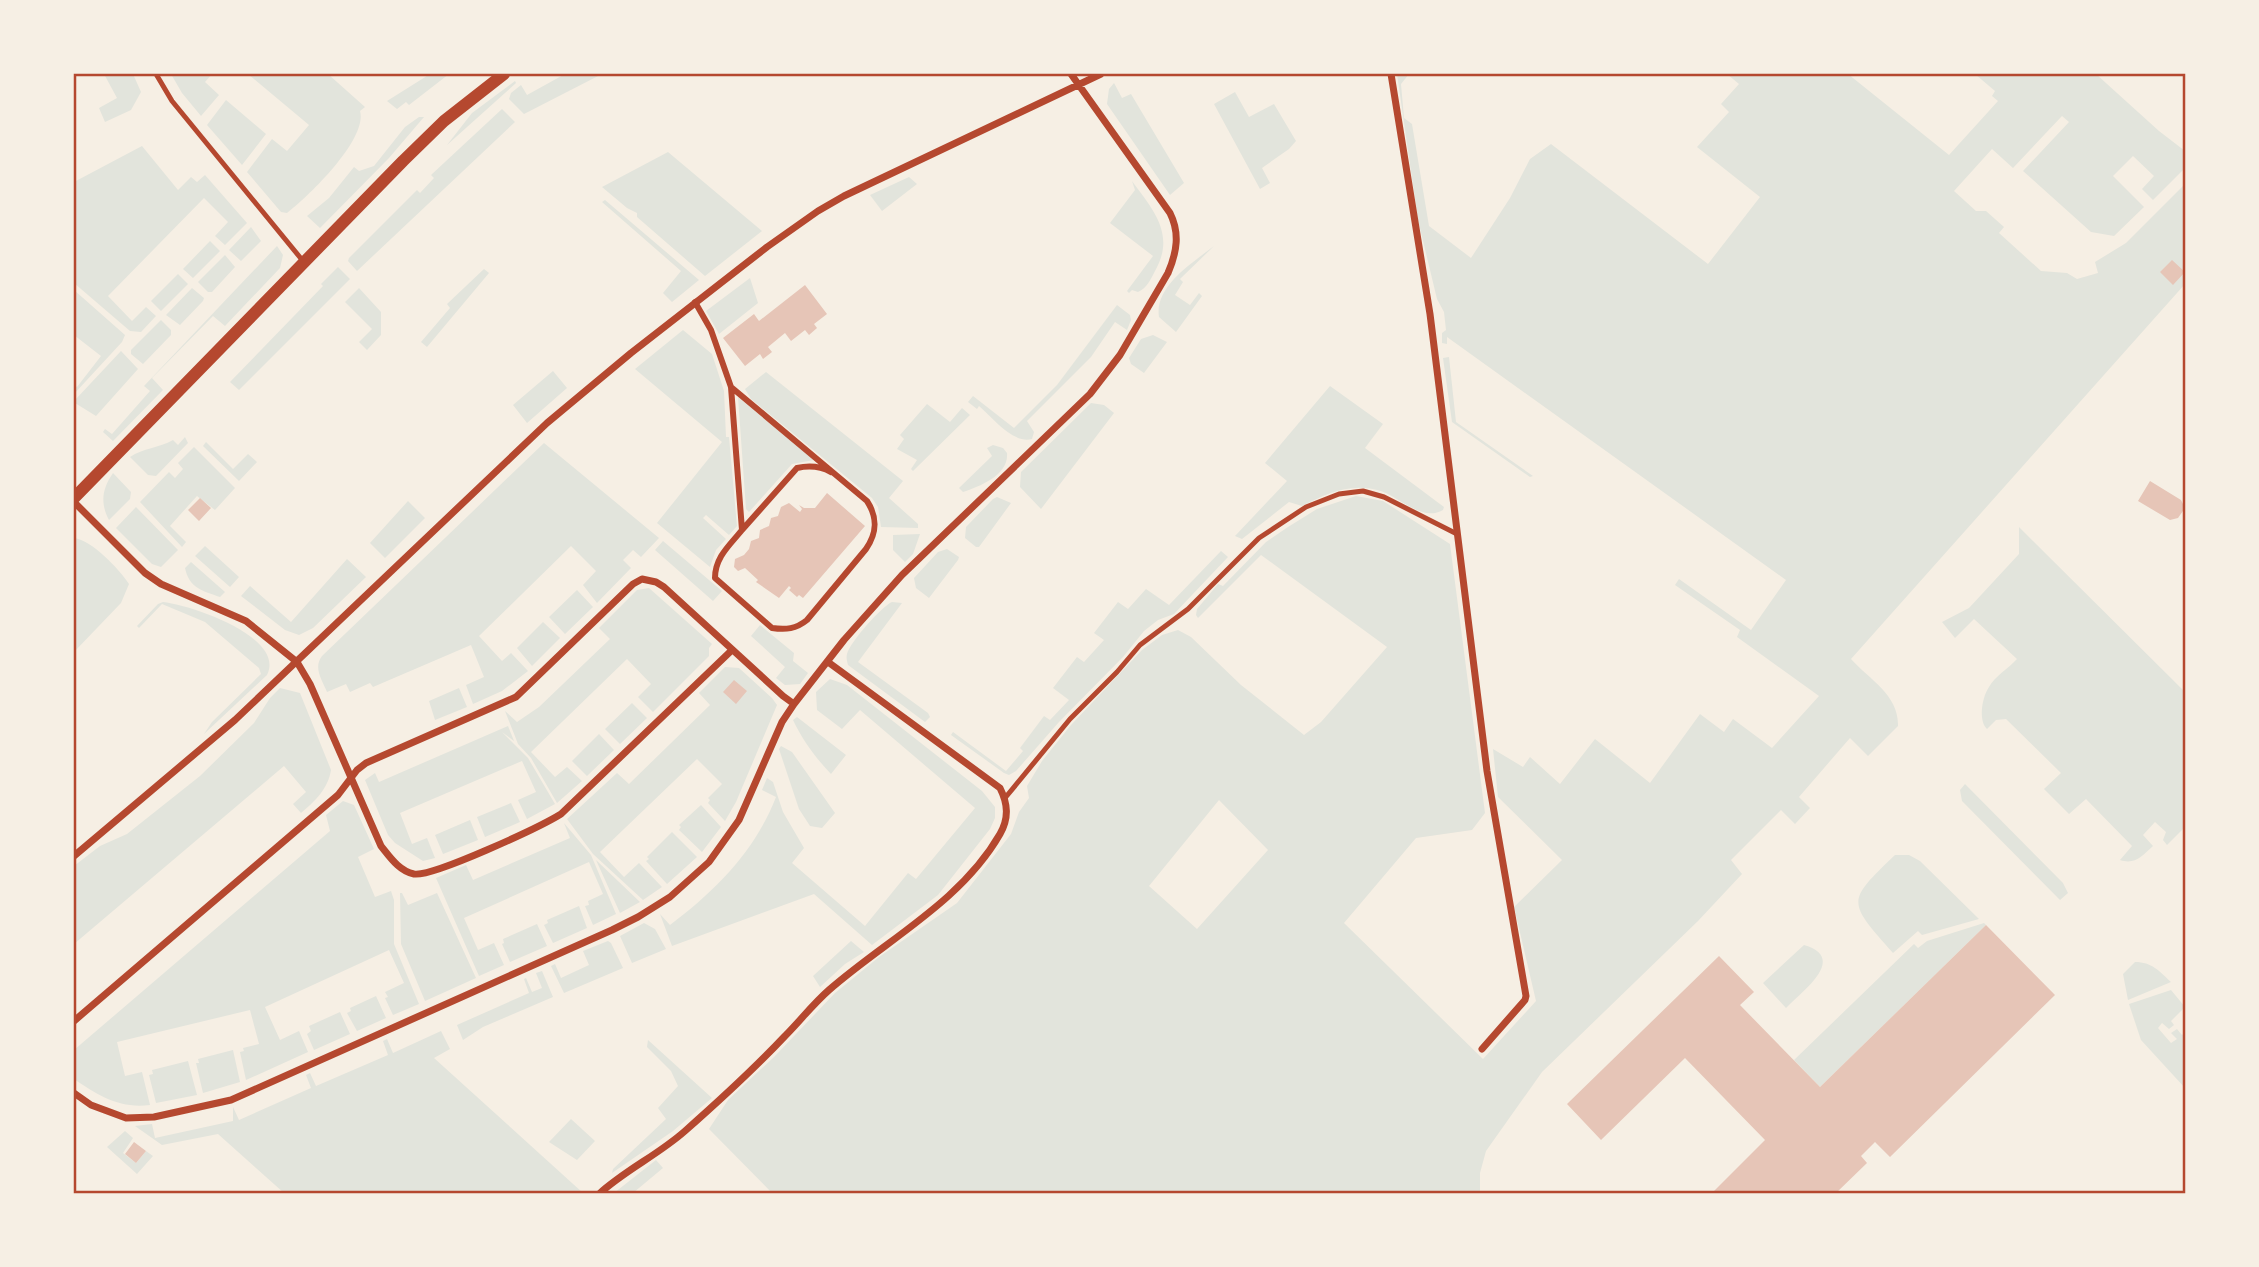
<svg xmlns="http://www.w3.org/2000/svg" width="2259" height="1267" viewBox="0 0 2259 1267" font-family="'Roboto Condensed',sans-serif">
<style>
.green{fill:#e2e4dc;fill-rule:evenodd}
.building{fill:#e6c5b7}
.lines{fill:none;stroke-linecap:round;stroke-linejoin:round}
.service{stroke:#b5482f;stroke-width:5}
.pedestrian{stroke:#b5482f;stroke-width:6}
.minor{stroke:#b5482f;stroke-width:7}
.tertiary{stroke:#b5482f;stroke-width:12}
.neatline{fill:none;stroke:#b5482f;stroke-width:2.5}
</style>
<rect width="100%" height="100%" fill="#f6efe4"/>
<!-- green -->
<path class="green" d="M104 74H133L141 92 131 110 105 122 99 108 117 98Z
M171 74H212L205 82 219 95 201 116 182 93Z
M248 74H328L365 107 360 111C368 139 308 197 287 213L281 212 247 172 272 139 287 151 309 125Z
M430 74H449L409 105 406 102 397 109 387 101Z
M565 74H602L524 114 509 99 511 93 521 85 527 95Z
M1397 74H1409L1401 84 1404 118 1412 124 1429 226 1471 258 1510 198 1530 159 1551 144 1708 264 1760 197 1697 147 1729 112 1721 104 1739 84 1727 74H1848L1949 155 1998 101 1992 96 1995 91 1975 74H2096L2159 131 2185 151V168L2153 200 2142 189 2154 176 2133 156 2113 176 2144 207 2114 236 2091 232 2023 171 2069 122 2062 116 2013 168 1992 149 1954 191 1976 211H1986L2004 227 1999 233 2041 271 2067 273 2077 279 2098 273 2095 262 2126 243 2185 184V284L1851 659C1870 680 1899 695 1898 726L1868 756 1850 738 1799 797 1810 808 1795 824 1781 810 1731 860 1742 874 1698 921 1542 1072 1486 1151 1480 1173V1193H772L709 1129 728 1100 774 1057 835 993 879 957 957 903 1011 834 1019 812 1029 798 1027 786 1042 761 1071 725 1142 650 1162 635 1178 630 1191 637 1241 685 1304 735 1321 722 1387 647 1261 555 1198 618 1196 615 1197 609 1218 584 1223 586 1266 542 1288 527 1317 509 1356 496 1383 501 1450 544 1485 813 1472 830 1416 838 1344 923 1483 1059 1536 1001 1514 907 1562 860 1498 797 1493 749 1523 767 1530 757 1560 784 1595 739 1650 783 1700 714 1724 732 1733 719 1772 748 1819 696 1737 637 1740 630 1675 585 1679 579 1751 630 1786 580 1447 337V344L1442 343V333L1446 330 1444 312 1437 299 1418 220ZM1219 800 1268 850 1197 929 1149 886Z
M515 81 516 83 447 145 472 113Z
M1114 83 1122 98 1131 94 1184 183 1170 195 1107 104 1109 89Z
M1235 92 1249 117 1274 104 1296 141 1289 149 1262 168 1270 183 1260 189 1214 104Z
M226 100 266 134 242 165 207 125Z
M502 109 515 122 357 271 348 261 349 258 417 190 420 193 434 178 431 175Z
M419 117H424L389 158 320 228 307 216 329 198 354 167 359 171 374 166 405 127Z
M142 146 178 190 191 177 197 182 205 175 247 223 225 245 215 236 228 222 204 198 108 296 132 321 146 307 156 316 141 332 130 331 74 283V182Z
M668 152 762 231 705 276 637 217V213L627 208 602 187Z
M909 177 917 184 882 211 870 195Z
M1132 181C1153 210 1176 234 1155 271 1151 279 1147 288 1138 292L1132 290 1129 293 1127 291 1153 256 1110 223 1135 190Z
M605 200 699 280 672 302 663 293 681 271 602 202Z
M251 227 261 241 241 261 229 250Z
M210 241 220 251 193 278 183 269Z
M277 246 283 255 280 268 225 326 213 316 152 378 163 390 113 441 103 432 105 429 112 434 150 391 144 386Z
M1214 246 1180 279 1183 282 1175 295 1190 305 1199 293 1202 296 1176 332 1159 317C1154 286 1194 262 1214 246Z
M225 255 235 267 212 292H208L198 282Z
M338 267 350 279 239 390 230 382 323 286 321 284Z
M484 269 489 273 427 347 421 342 450 308 447 304Z
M178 274 188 284 161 311 151 301Z
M750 278 758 303 719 334 706 311Z
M192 288 204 298 203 301 180 325 166 315Z
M359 288 381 312V335L367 350 359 342 372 329 345 302Z
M74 290 125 335 122 342 74 394V385L77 387 101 356 74 335Z
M1117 305 1130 315 1131 320 1127 330 1115 322 1091 357 1027 421 1034 432 1032 439C1013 444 993 418 979 406L977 409 968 402 973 396 1014 428 1057 385Z
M161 320 171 330V335L143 364 131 354V350Z
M683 330 712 354 724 391 726 437H729L737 526 729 535 706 515 703 518 726 539 716 550 710 567 657 523 722 442 635 369Z
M1153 335 1167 342 1144 373 1131 364 1129 358 1141 339Z
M121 351 138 369 96 416 75 403V400Z
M1449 357 1456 422 1533 476 1530 477 1452 422 1443 358Z
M553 371 567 388 527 423 513 405Z
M766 372 903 481 889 498 918 524V528L881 527 878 507 872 498 751 399 745 389Z
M1330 386 1383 424 1365 448 1444 507 1443 510C1421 523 1397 494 1377 490 1349 483 1326 494 1302 506L1289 502 1242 539 1235 536 1287 481 1265 463Z
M738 397 814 460 792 464 749 512 746 509Z
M1091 403 1104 405 1114 413 1041 509 1020 487 1021 472Z
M927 404 950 422 962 408 970 415 913 471 911 469 917 460 897 449 904 439 900 435Z
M185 437 188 443 156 476 148 475 130 457C143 448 159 448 173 440L178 445Z
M206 442 233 469 248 454 257 462 239 481 203 446Z
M544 443 659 538 641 557 633 550 623 560 631 568 597 603 583 585 596 571 571 546 479 636 502 661 511 653 528 671 502 691 473 704 466 685 484 677 471 645 373 687 370 683 350 692 346 684 327 692C322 680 313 668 322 656Z
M993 445 1003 448 1007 453C1009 475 980 486 963 492L959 488 992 456 987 448Z
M194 447 235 488 215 510 197 496 170 526 186 542 182 547 140 502 169 472 175 478 183 469 178 463Z
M113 473 131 492 130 499 109 520C100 503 102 489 113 473Z
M997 497 1011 503 979 547H976L965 538 966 527 993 499Z
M408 501 425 518 385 558 370 543Z
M136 507 178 550 161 567 152 564 116 528Z
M2019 527 2185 692V827L2167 845 2163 840 2166 832 2155 822 2143 835 2153 846C2142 856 2135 865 2120 860L2132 846 2086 799 2069 814 2044 789 2061 773 2006 719 1996 720 1987 729C1978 721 1982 697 1989 687 1995 676 2009 668 2017 659L1974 619 1955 638 1942 622 1969 608 2019 554Z
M920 534 913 554 905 562 893 550V535Z
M74 538C92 540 119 569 129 584L121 603 74 652Z
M663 541 722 591 713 601 655 550Z
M205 546 239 577 230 587 195 556Z
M947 549 959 557 958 560 929 598 916 588 914 578 938 552Z
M1221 551 1228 557 1174 614 1158 620 1144 631 1123 657 1059 722 1016 771 1009 775 1004 773 951 735 953 732 1006 771 1023 751 1020 748 1044 716 1050 720 1069 700 1053 688 1077 657 1084 662 1104 640 1094 633 1118 602 1128 609 1146 589 1169 605Z
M347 559 366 577 313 628 299 635 285 630 241 596 250 586 291 622Z
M191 562 225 592 220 597C203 591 189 588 185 568Z
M649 588 712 644 709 648V656L653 712 638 697 651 684 627 659 531 752 555 777 567 767 582 781 557 803 531 758 518 744 505 711 517 722 539 707 610 639 599 628 637 590Z
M577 590 593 607 565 634 549 617Z
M163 602C191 605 286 637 267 675L204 734 212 722 261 674 259 668 205 622 162 604 139 628 137 626 158 604Z
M892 602 902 603 858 662 928 713 930 717 925 722 848 665C847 661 846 658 847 654 850 642 882 606 892 602Z
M543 622 560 638 532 666 517 648Z
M760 625 794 653 793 661 808 673 800 684 785 685 776 678 785 667 751 636Z
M725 667 739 668 772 698 777 705 736 802 725 821 708 803 710 800 708 798 722 784 697 759 600 852 624 877 639 863 662 887 643 900 593 854 567 819 617 773 629 784 710 705 699 693Z
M830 679 847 685 982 791 995 807V818L990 829 938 895 872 945 814 894 672 946 660 914 670 925C716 890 755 851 776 797L762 790 767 778 773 782 783 812 804 848 792 863 865 926 908 873 916 879 975 808 860 710 842 729 817 710 816 692Z
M280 688 300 693 331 770C328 789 315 801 301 813L293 804 306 792 284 766 74 944V866L100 846 127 834 200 776 254 723 270 698Z
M459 688 467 707 435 720 429 701Z
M632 703 647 718 620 744 605 729Z
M797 717 846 755 831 774C815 757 803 741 793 720Z
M508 726 514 741 502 732 528 758 555 804 527 819 518 800 536 792 522 761 400 813 412 844 427 838 435 858 423 861 395 843 388 835 365 780 375 773 379 782Z
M599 734 614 750 587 776 572 761Z
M781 746 792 752 835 813 822 828 810 826 799 809 779 749Z
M1965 784 2063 883 2068 893 2060 900 1962 801 1960 790Z
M343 801 354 805 374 849 358 857 375 897 391 891 394 900V944L419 1004 393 1015 385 998 388 997 385 992 404 983 389 950 265 1007 280 1040 299 1031 308 1052 246 1080 240 1052 244 1051 243 1048 259 1044 250 1010 117 1042 125 1076 142 1072 150 1105C119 1109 98 1095 74 1079V1050L330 831 326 815Z
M511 803 520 822 485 837 477 817Z
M701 805 721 827 702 852 679 830 681 827 679 825Z
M470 820 478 840 443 854 435 835Z
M564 823 591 855 616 914 593 925 585 906 589 905 588 901 603 894 589 862 464 918 478 950 494 943 504 965 479 976 436 878 466 865 473 880 570 838Z
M672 832 697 857 667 884 646 861 649 859 647 857Z
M1895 855H1909L1920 861 1979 919 1922 935 1918 931 1893 953C1847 901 1846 902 1895 855Z
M596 860 640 902 620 913Z
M400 893H402L408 905 437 893 476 978 425 1001 401 944Z
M579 906 587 928 553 943 544 925 548 923 547 920Z
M644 923 655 929 666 949 632 963 620 936Z
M1984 923 1986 925 1820 1087 1794 1060 1914 944 1918 948 1927 941Z
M537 924 547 946 510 962 502 944 504 943 503 939Z
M608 941 611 943 623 968 564 993 551 966 555 964 561 978 589 965 583 951Z
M851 941 864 952 845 964 820 987 813 976Z
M1804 945C1849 958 1801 992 1786 1008L1763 983Z
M2135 962C2152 962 2159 971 2171 982L2128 1000 2123 974Z
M542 971 553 997 483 1027 463 1040 457 1025 529 993 524 979 526 978 532 992 542 988 536 973Z
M2171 990 2185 1007 2171 1021 2174 1025 2169 1029 2162 1023 2158 1028 2171 1043 2177 1039 2171 1033 2177 1029 2182 1035 2185 1032V1088L2141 1040 2129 1004Z
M376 996 386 1018 357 1031 347 1013 351 1011 350 1008Z
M340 1012 350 1034 314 1050 307 1034 311 1031 309 1026Z
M441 1031 450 1049 434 1058 583 1193H284L218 1134 162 1145 135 1126 152 1124 155 1138 233 1121V1107L239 1120 311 1088 306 1075 310 1073 316 1086 388 1055 383 1041 387 1039 393 1053Z
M648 1040 712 1098 673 1131 612 1173 613 1169 666 1119 658 1108 678 1086 671 1071 647 1047Z
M233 1050 240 1082 203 1093 196 1063H199L198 1059Z
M188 1061 197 1095 156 1103 149 1075 153 1074 152 1070Z
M571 1119 595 1141 577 1160 549 1142Z
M125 1131 133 1138 123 1153 136 1163 146 1151 153 1156 137 1174 107 1147Z
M656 1160 663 1168 633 1193H614Z"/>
<!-- building -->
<path class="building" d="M2172 260 2185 272 2173 285 2160 272Z
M805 285 827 314 814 324 817 328 809 335 805 330 791 341 785 333 768 347 772 352 763 359 760 354 745 366 723 338 754 314 759 321Z
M2150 481 2181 500 2185 508 2178 518 2170 520 2138 501Z
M827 493 865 526 803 598 799 595 797 597 789 590 791 588 789 586 779 598 756 582 758 580 745 568 738 571 734 567 735 559 744 555 749 549 751 541 759 538 760 530 769 526 771 518 778 516 781 507 789 503 800 512 802 509 799 505 804 508H815Z
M200 498 211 508 199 521 188 510Z
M734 680 747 691 736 704 723 692Z
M1986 925 2055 995 1890 1157 1875 1142 1861 1156 1867 1163 1835 1194H1711L1765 1140 1685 1058 1601 1140 1567 1104 1719 956 1754 992 1740 1005 1820 1087Z
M134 1142 146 1151 136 1163 125 1154Z"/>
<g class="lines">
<!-- service -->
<path class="service" d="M156 74 172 101 303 261
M1005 798 1070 719 1117 672 1140 645 1188 609 1259 538 1306 507 1339 494 1363 491 1384 497 1457 534"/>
<!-- pedestrian -->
<path class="pedestrian" d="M695 302 711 330 731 387 742 530 797 468C810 465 820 466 831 472
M731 387 867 501C878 518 877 533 866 549L807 620C796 629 786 630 772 628L715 578C715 557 730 545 742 530"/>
<!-- minor -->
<path class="minor" d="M1391 74 1430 314 1487 771 1526 996 1525 1000 1482 1049
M74 502 145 573 161 584 246 621 297 662 310 684 381 846C390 857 399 871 414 874 433 877 540 827 561 814L732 650
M74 856 235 720 547 423 631 353 767 247 818 211 844 196 1101 74
M74 1021 338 795 357 770 366 763 516 697 633 584 642 579 656 582 664 587 783 696 794 704
M74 1093 91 1105 126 1118 154 1117 231 1100 612 930 638 917 670 897 709 862 739 820 782 722 794 704 844 640 902 575 1090 394 1120 355 1168 273C1177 252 1180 233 1170 213L1071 74
M599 1194C625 1170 658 1155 685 1131 719 1101 753 1070 785 1036 800 1021 813 1004 829 990 886 940 961 902 1000 834 1009 818 1008 804 1000 788L828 662"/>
<!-- tertiary -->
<path class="tertiary" d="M74 498 403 161 444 121 504 74"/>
</g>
<!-- border -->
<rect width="2259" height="1267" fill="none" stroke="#f6efe4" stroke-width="150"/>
<rect x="75" y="75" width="2109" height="1117" class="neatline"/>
</svg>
